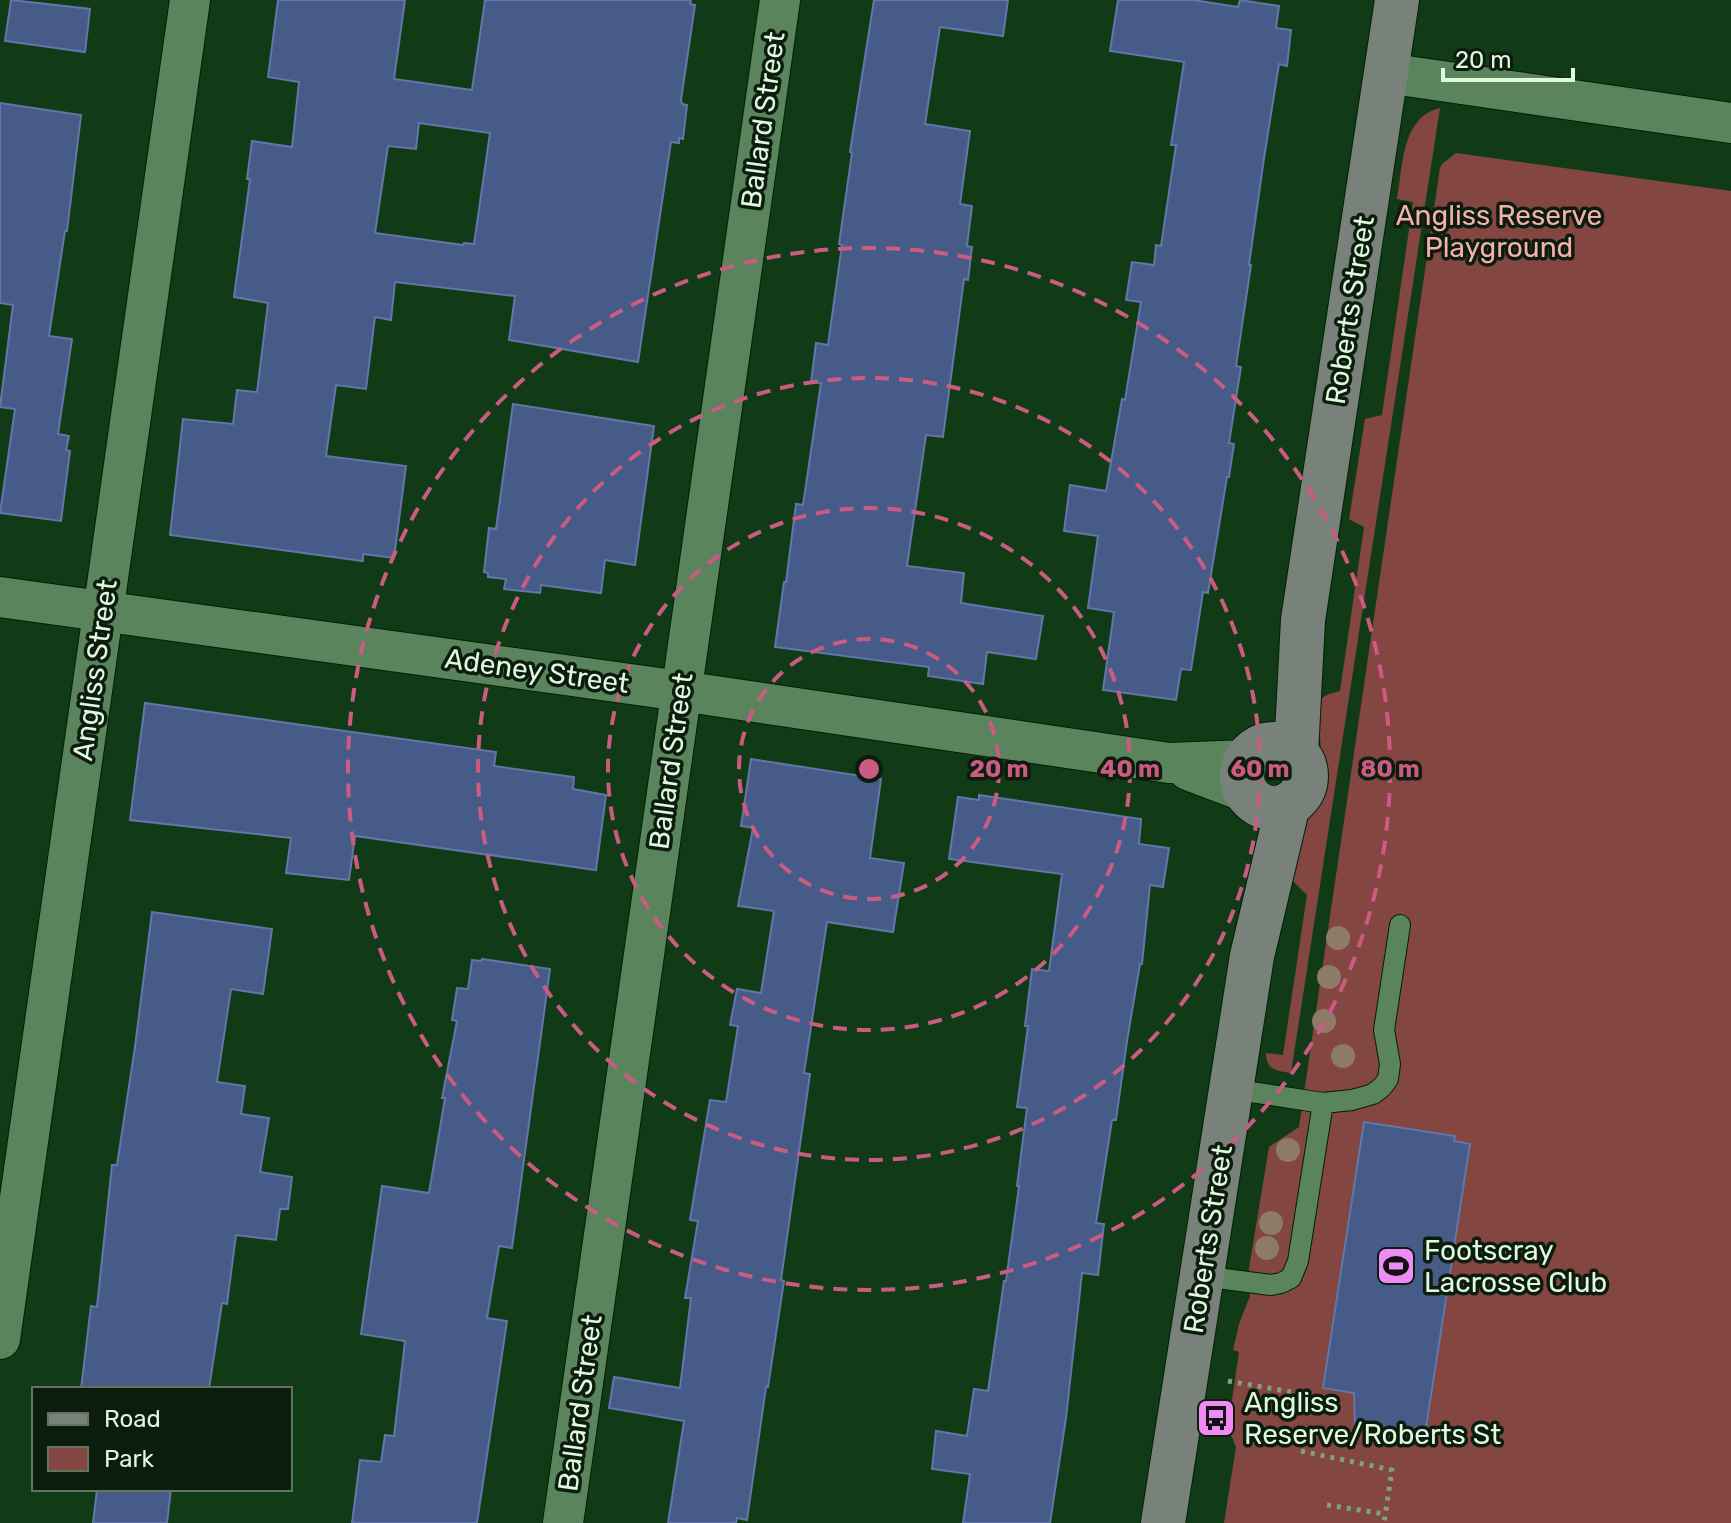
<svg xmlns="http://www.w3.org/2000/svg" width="1731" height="1523" viewBox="0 0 1731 1523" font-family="Rubik,sans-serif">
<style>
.green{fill:#834641}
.building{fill:#475b89;stroke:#6277a7;stroke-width:2;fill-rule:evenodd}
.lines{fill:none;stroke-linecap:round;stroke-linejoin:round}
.lane-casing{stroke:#012005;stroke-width:22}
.street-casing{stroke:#012005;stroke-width:42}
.secondary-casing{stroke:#012005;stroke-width:46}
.path{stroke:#80a082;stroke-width:5;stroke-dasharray:4 6;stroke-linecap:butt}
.lane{stroke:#5a845c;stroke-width:20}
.street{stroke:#5a845c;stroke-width:40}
.secondary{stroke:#78817a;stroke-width:44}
.tree{fill:#8e7b67}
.ring{fill:none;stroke:#cb5b83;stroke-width:4;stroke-dasharray:14 10}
.labels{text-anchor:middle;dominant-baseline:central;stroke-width:7;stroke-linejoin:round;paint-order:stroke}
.street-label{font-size:28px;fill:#e0f7e0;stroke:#0c1d0d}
.park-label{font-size:28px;fill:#f4b0aa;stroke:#0c1d0d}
.poi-label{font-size:28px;fill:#e0f7e0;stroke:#0c1d0d;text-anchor:start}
.centre{fill:#cb5b83;stroke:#0c1d0d;stroke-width:4}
.ring-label{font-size:24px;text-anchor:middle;font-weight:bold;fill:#cb5b83;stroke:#0c1d0d;stroke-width:7;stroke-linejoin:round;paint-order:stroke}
</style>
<rect width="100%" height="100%" fill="#113b16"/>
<!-- green -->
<path class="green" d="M1440 108 1291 1073C1277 1071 1266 1070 1266 1053L1283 1055 1307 895 1293 881 1290 875 1317 792 1322 772 1318 700 1329 694 1340 691 1364 527 1349 519 1365 419 1382 415 1413 202 1397 199C1403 168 1401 117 1440 108Z
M1456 153 1731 191V1523H1224L1236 1447 1228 1427 1239 1352 1233 1350 1239 1324 1250 1296 1249 1268 1269 1147 1299 1127 1440 168 1442 164Z"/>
<!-- building -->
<path class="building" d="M11 0 90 9 85 52 5 41Z
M278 0H405L394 79 472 90 485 0H691L690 4 695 5 681 100 682 104 687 105 683 139 679 138V143L671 142 638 362 509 340 515 296 395 282 391 320 375 317 366 389 336 385 326 456 406 466 394 558 363 554V561L170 535 183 419 233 424 237 390 257 392 268 303 234 297 250 179H247L252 141 292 147 299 82 268 77ZM419 123 490 133 474 244 464 243 463 245 375 233 388 146 416 149Z
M874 0H1008L1003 36 940 27 925 124 970 131 960 204 972 206 967 246 972 247 968 280 964 279 943 437 926 435 907 566 964 573 961 603 1043 616 1036 659 987 652 983 684 928 676 929 667 775 647 784 582H786L796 504 803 505 821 383 811 382 816 343 828 345 842 245 839 244 852 153 850 152Z
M1118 0H1193L1238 7 1240 0 1279 6 1276 28 1291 30 1287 66 1279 64 1264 158 1249 265H1251L1236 366 1241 367 1229 443 1234 444 1229 477H1227L1208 593 1203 592 1191 670 1181 669 1176 700 1103 690 1114 612 1088 608 1098 536 1064 531 1070 485 1106 491 1122 399 1125 400 1141 302 1126 300 1132 262 1154 265 1156 245 1161 246 1176 145H1171L1184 62 1110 51Z
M0 103 81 115 67 231H65L49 336 72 339 58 434 69 436 66 450 70 451 61 521 0 513 15 409 0 407 13 305 0 303Z
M513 404 654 426 635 565 605 560 601 593 541 585 540 593 504 589 506 579 488 577V573L484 572 489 528 496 529Z
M145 703 496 752 494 766 574 777 573 789 606 795 596 870 355 836 349 880 286 873 291 838 130 820Z
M751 759 881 779 870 858 904 863 893 932 827 922 804 1073 810 1074 781 1280 784 1281 768 1387H766L747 1520 737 1518 736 1523H668L684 1421 609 1408 614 1377 680 1388 691 1298H685L698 1221 690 1220 710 1100 726 1102 738 1026 730 1025 737 989 761 993 774 911 738 906 753 828 741 826Z
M979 795 1141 819 1139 844 1169 848 1163 887 1150 885 1142 964H1140L1127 1041 1116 1120H1112L1096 1223 1104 1224 1098 1275 1082 1273 1066 1418 1050 1523H963L970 1474 932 1469 936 1431 967 1436 974 1389 988 1391 1004 1281H1006L1019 1186H1017L1027 1108 1017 1107 1028 1026H1025L1032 969 1049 971 1062 874 949 859 958 797 979 800Z
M152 912 272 929 263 994 231 989 217 1082 245 1086 241 1114 269 1118 260 1172 292 1177 288 1209H280L276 1240 236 1235 227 1304 222 1303 209 1389H81L91 1306 97 1307 112 1165H117L135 1047Z
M482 959 550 969 512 1248 499 1246 487 1318 507 1321 477 1523H352L360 1460 381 1462 385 1435 394 1436 405 1341 361 1334 382 1186 429 1193 445 1098H442L457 1021 452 1020 457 988 468 989 472 960 481 961Z
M1364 1122 1455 1136 1454 1141 1470 1144 1425 1434 1374 1426 1355 1427 1354 1393 1323 1388Z
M97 1489H171L167 1523H93Z"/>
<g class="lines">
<defs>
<path id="lane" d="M1231 1089 1323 1103 1352 1100 1373 1094 1382 1087 1388 1079 1390 1064 1384 1030 1400 925
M1202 1276 1271 1285 1281 1283 1291 1278 1298 1261 1323 1103"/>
<path id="street" d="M1386 73 1731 123
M0 597 681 691 1169 763 1247 760
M1188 770 1246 792
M0 1339 190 0
M563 1523 780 0"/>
<path id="secondary" d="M1242 776a32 32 0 1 1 64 0a32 32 0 1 1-64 0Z
M1296 753 1303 620 1397 0
M1163 1523 1252 956 1288 805"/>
</defs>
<!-- lane casing -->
<use href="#lane" class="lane-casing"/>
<!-- street casing -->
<use href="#street" class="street-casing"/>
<!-- secondary casing -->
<use href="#secondary" class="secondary-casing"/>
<!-- path -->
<path class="path" d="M1228 1381 1309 1395
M1301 1451 1392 1470 1384 1523
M1327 1505 1385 1514"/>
<!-- lane -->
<use href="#lane" class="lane"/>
<!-- street -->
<use href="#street" class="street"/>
<!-- secondary -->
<use href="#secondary" class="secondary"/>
</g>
<!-- trees -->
<g class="tree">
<circle cx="1338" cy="938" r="12"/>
<circle cx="1329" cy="977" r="12"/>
<circle cx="1324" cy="1021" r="12"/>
<circle cx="1343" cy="1056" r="12"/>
<circle cx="1288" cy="1150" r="12"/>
<circle cx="1271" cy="1223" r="12"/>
<circle cx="1267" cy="1248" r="12"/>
</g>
<!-- distance rings -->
<g class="ring">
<circle cx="869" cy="769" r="130"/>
<circle cx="869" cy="769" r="261"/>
<circle cx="869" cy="769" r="391"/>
<circle cx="869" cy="769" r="521"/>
</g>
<!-- icons -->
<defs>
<symbol id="stadium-square" viewBox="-11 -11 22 22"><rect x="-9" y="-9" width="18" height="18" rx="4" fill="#f08bf5" stroke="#0c1d0d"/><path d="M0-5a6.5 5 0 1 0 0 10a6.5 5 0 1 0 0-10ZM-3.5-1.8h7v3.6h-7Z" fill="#111"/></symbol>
<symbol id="bus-square" viewBox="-11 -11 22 22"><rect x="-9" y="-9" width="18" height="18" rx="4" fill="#f08bf5" stroke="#0c1d0d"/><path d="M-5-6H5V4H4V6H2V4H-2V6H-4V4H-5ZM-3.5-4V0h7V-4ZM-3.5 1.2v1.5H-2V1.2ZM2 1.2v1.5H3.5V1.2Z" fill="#111"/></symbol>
</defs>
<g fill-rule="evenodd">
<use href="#stadium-square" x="1374" y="1244" width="44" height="44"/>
<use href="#bus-square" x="1194" y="1396" width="44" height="44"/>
</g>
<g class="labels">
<!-- street labels -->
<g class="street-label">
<text transform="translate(763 120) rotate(-82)">Ballard Street</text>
<text transform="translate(1350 310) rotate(-81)">Roberts Street</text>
<text transform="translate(95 670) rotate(-82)">Angliss Street</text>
<text transform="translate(537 671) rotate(8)">Adeney Street</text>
<text transform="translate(671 761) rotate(-82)">Ballard Street</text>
<text transform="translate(1208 1239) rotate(-81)">Roberts Street</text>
<text transform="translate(580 1403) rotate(-82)">Ballard Street</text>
</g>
<!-- park labels -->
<g class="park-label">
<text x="1499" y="215">Angliss Reserve<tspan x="1499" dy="32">Playground</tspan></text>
</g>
<!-- poi labels -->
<g class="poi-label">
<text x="1424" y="1250">Footscray<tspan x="1424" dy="32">Lacrosse Club</tspan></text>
<text x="1244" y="1402">Angliss<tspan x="1244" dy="32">Reserve/Roberts St</tspan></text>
</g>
</g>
<circle cx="869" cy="769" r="12" class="centre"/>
<g class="ring-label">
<text x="999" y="777">20 m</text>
<text x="1130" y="777">40 m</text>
<text x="1260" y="777">60 m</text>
<text x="1390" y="777">80 m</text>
</g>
<!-- legend -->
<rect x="32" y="1387" width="260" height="104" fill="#0c1d0d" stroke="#617461" stroke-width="2"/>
<rect x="48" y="1413" width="40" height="12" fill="#78817a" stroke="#617461" stroke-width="2"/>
<text x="104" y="1427" font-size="24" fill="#e0f7e0">Road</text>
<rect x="48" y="1447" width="40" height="24" fill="#834641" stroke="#617461" stroke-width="2"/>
<text x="104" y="1467" font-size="24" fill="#e0f7e0">Park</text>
<!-- scale -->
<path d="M1443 68v12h130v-12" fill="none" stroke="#e0f7e0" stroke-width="4"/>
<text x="1455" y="68" font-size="24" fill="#e0f7e0" stroke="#0c1d0d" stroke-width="6" paint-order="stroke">20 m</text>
</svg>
